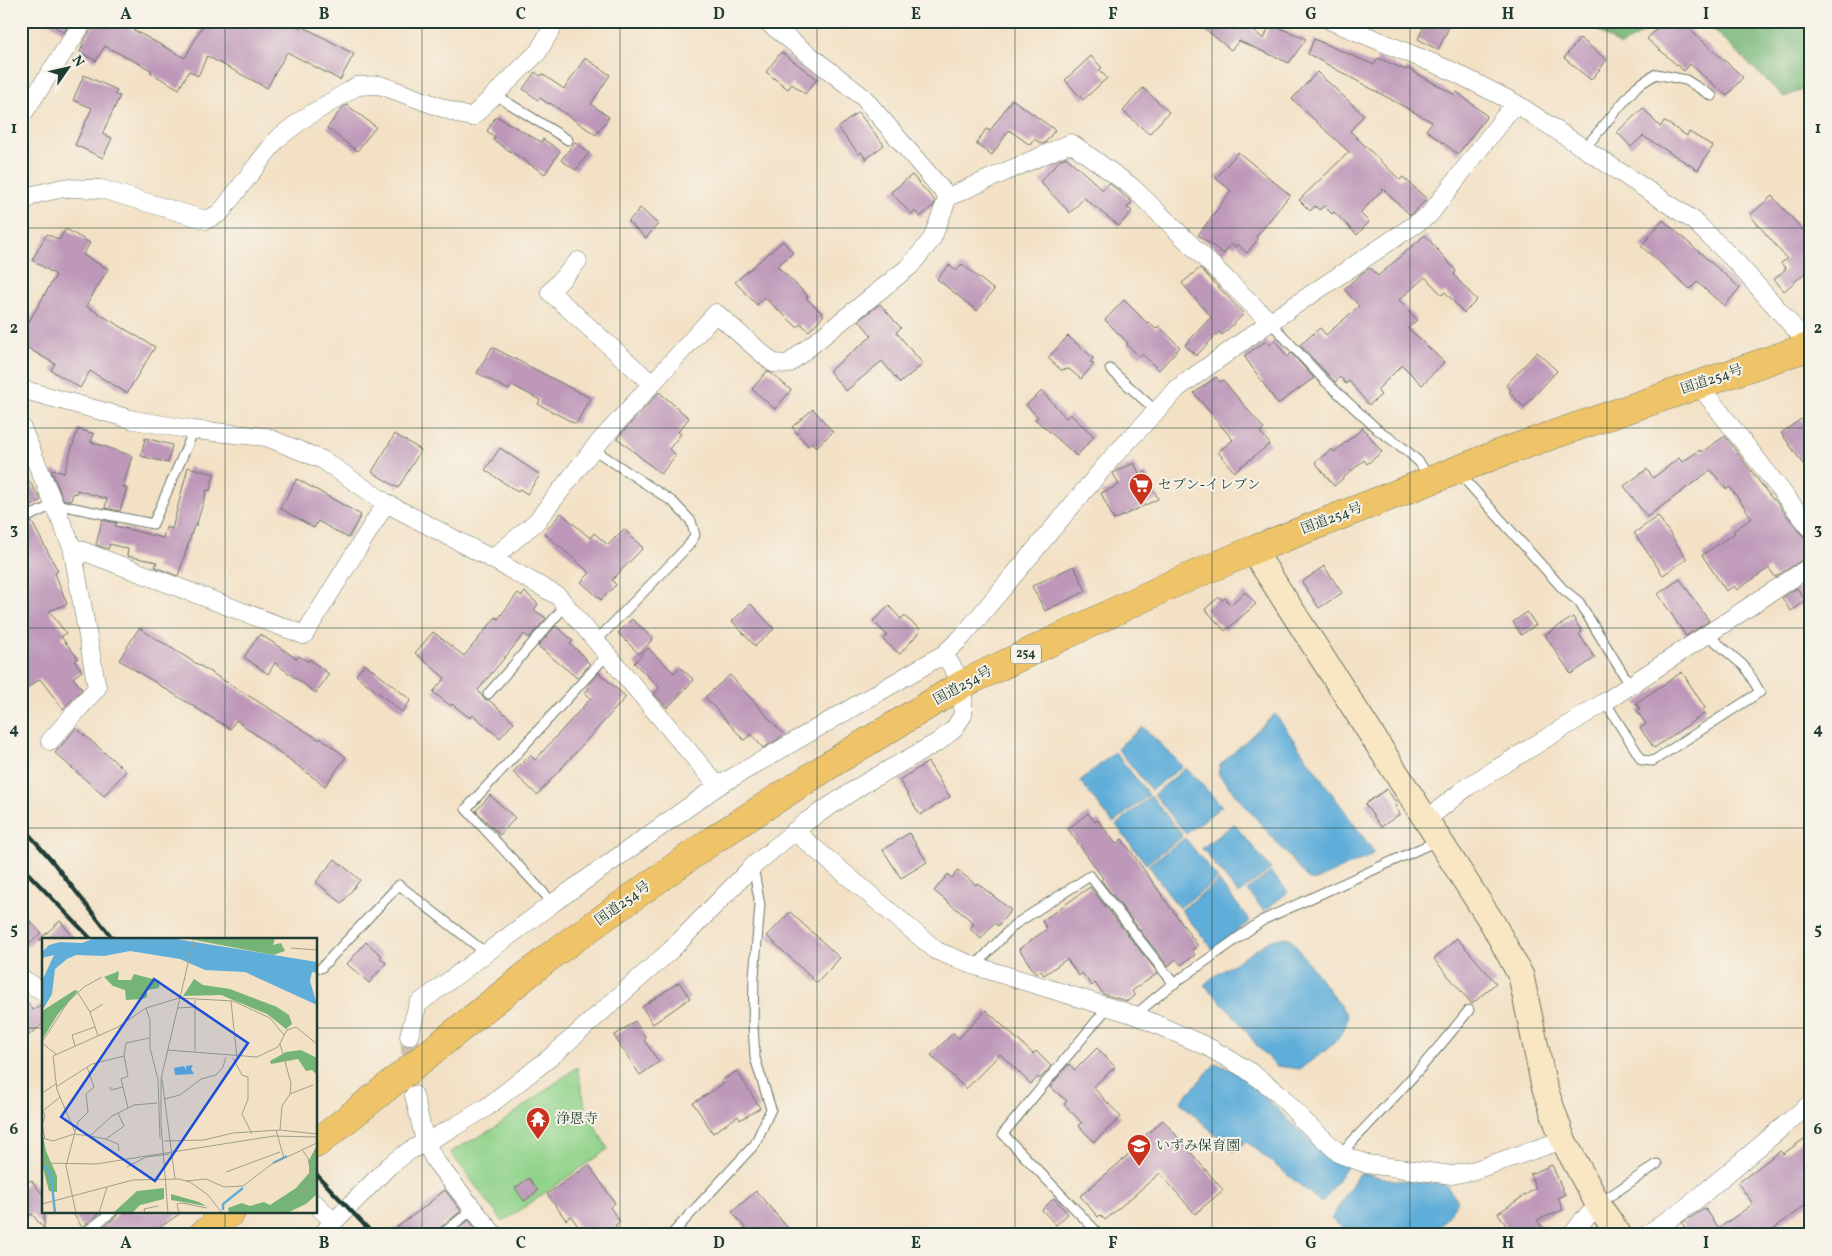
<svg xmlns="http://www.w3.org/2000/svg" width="1832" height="1256" viewBox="0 0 1832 1256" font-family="Vollkorn,'Noto Serif JP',serif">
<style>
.green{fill:#91d38b;stroke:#588860}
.forest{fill:#74b577;stroke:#4a7956}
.water{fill:#5fadd9;stroke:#3f7586}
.building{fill:#be98b9}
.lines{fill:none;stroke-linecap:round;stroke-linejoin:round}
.street-tunnel{stroke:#c9c0a9;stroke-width:18;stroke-dasharray:18 9;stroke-linecap:butt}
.lane-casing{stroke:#697667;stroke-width:11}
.street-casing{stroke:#697667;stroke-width:19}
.secondary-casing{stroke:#697667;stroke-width:27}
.highway-casing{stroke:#697667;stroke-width:29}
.lane{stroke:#fff;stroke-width:9}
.street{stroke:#fff;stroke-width:18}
.secondary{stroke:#f9e7c3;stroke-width:25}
.highway{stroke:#efc469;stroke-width:28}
.rail{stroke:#1f3d34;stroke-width:4}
.grid{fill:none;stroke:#1f3d34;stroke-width:1;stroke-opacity:0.55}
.labels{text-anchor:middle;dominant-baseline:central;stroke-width:4;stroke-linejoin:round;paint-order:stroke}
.shield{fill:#f7f3e8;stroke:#60746a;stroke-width:1}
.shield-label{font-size:12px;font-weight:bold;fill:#1f3d34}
.street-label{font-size:14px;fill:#1f3d34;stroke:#f7f3e8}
.poi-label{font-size:14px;fill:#1f3d34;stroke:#f7f3e8;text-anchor:start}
.inset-river{fill:none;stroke:#5fadd9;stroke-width:2.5}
.inset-road{fill:none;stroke:#9e9f8c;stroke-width:1}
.view{fill:#1d4ed8;fill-opacity:0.15;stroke:#1d4ed8;stroke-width:2.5}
.inset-edge{fill:none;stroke:#1f3d34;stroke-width:2.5}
.neatline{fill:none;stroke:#1f3d34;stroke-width:2}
.grid-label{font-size:16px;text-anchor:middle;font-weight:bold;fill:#1f3d34}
</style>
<rect width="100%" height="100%" fill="#f7f3e8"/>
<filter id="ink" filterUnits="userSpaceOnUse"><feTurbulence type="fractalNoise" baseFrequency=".02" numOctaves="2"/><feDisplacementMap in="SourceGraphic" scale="10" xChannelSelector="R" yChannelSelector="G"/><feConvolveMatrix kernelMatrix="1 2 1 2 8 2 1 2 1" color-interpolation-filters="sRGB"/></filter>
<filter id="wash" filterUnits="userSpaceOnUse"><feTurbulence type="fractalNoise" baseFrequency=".0096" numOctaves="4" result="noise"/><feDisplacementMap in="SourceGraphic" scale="20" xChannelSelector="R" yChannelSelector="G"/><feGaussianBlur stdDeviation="1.12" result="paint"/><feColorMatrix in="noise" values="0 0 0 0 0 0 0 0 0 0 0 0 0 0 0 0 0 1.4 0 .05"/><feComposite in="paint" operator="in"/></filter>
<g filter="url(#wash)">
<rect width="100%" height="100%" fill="#f3e1c6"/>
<!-- green -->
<path class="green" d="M577 1067 586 1110 608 1149 503 1222 450 1152 493 1129Z"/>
<!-- forest -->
<path class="forest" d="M1583 21H1663L1621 46Z
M1704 21H1811V87L1784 97Z"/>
<!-- water -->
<path class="water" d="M1275 714 1374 852 1370 856 1316 880H1309L1218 774 1220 765Z
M1143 727 1183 766 1151 790 1117 748Z
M1115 752 1149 795 1113 823 1080 781Z
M1186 768 1222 806 1186 834 1154 794Z
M1151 796 1183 836 1146 864 1116 825Z
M1234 824 1271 869 1238 894 1202 848Z
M1185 838 1218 879 1179 908 1148 865Z
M1271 872 1288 892 1264 911 1247 890Z
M1219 881 1250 921 1213 949 1181 910Z
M1285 937 1290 938 1347 1015C1348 1040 1318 1055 1300 1069L1276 1066 1258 1047 1232 1013 1204 985 1213 977 1269 941Z
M1216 1063 1243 1076 1302 1133 1323 1152 1347 1166 1322 1203 1246 1141 1234 1152 1180 1102Z
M1359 1173 1395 1180 1445 1184 1458 1201 1434 1235H1352L1331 1219Z"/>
<g id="blocks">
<!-- building -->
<path class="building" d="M47 21H71L64 33Z
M95 21H117L185 58 205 21H287L301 28 302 26 354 54 340 80 287 52 267 88 207 56 198 76 189 71 179 89 151 73V70L105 46 96 61 80 52 83 45 82 44 93 27Z
M1195 21H1241L1264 39 1270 24 1306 39 1289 63 1239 41 1231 50Z
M1426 21H1452L1438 50 1418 39Z
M1663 21H1680L1743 77 1727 96 1690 64 1684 71 1647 39Z
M1580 38 1607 60 1591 80 1564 58Z
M1314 39 1374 65 1378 58 1406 70 1407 68 1455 95 1457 92 1487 116 1458 154 1426 130 1432 122 1308 54Z
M781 52 817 79 805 94 792 84 788 89 766 72Z
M1091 56 1102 68 1099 70 1107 78 1083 100 1065 80Z
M585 58 610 75 591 104 609 117 596 135 550 103 549 104 540 98 538 100 523 89 535 72 540 76 542 74 564 89Z
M1317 72 1364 115 1350 131 1400 180 1403 177 1427 199 1414 212 1410 215 1383 189 1360 213 1369 222 1357 235 1334 212 1332 214 1324 206 1319 210 1315 206 1310 211 1299 200 1349 152 1292 99Z
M84 75 117 90 115 95 120 96 102 134 112 138 103 158 75 145 92 108 73 100Z
M1143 88 1169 112 1149 134 1123 111Z
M1012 99 1055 130 1045 143 1042 144 1034 139 1030 145 1009 130 992 155 976 144 986 129 990 131Z
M347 105 376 127 357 151 327 128 343 107Z
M1643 108 1660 127 1664 121 1687 136 1689 132 1713 146 1698 170 1643 136 1631 147 1617 132Z
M858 112 884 145 866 159 861 152 859 154 838 128Z
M496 116 541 142 543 139 560 151 545 174 493 140 495 137 487 131Z
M575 142 589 153 576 170 561 160Z
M1238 152 1290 195 1256 237 1258 239 1247 253 1237 244 1235 247 1231 244 1224 254 1198 235 1231 191 1216 178Z
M1066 157 1103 190 1109 183 1132 202 1127 208 1132 211 1119 226 1084 198 1070 213 1040 182 1060 160Z
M912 175 935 201 934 205 920 217 915 211 911 214 891 192Z
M1772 196 1811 239V268L1784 291 1774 279 1786 269 1781 263 1787 259 1750 215Z
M640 208 658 224 646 238 628 222Z
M1663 220 1740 288 1724 306 1697 282 1690 289 1641 246Z
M66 229 90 243 83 255 108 269 86 306 155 347 127 393 90 371 80 388 51 370 55 364 21 344V320L28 323 56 275 32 260 47 234 59 240Z
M1425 235 1456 271 1454 274 1458 280 1477 300 1464 313 1445 292 1442 295 1425 277 1399 300 1417 320 1408 328 1444 362 1422 385 1402 365 1377 390 1381 395 1369 405 1349 381 1346 384 1340 377 1335 382 1300 345 1320 328 1326 335 1359 306 1344 289 1362 273 1370 268 1378 276Z
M783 241 793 253 777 266 808 296 806 298 824 315 809 331 801 324 797 327 764 297 757 305 735 282Z
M962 264 994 290 977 311 937 279 949 265 956 271Z
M1200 268 1244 314 1222 335 1219 332 1196 356 1185 345 1211 317 1182 283Z
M1124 300 1147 323 1148 322 1156 329 1159 326 1180 347 1159 370 1142 354 1140 357 1127 345 1128 343 1105 320Z
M880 304 901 328 896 332 923 364 900 383 882 361 846 391 829 371 872 336 859 320Z
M1068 336 1093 358 1090 362 1094 364 1081 379 1069 369 1061 370 1048 358Z
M1275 340 1287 357 1291 353 1314 378 1278 404 1244 356 1266 341 1269 345Z
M492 347 590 398 576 424 538 404 540 400 512 385 509 390 477 373Z
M1537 352 1557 371 1524 407 1509 392 1511 390 1506 385Z
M767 371 771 373 791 390 775 409 752 389Z
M1216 377 1220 382 1223 380 1264 429 1260 432 1270 444 1234 472 1218 452 1233 440 1194 393Z
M1042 391 1066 418 1070 414 1094 436 1077 456 1035 419 1038 417 1026 405Z
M659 392 689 418 678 432 681 434 669 449 676 455 661 474 617 438Z
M813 409 833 432 816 447 812 443 808 446 792 427Z
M1801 419 1811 433V475L1781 433Z
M1363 428 1382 452 1367 464 1364 460 1334 486 1315 462 1332 449 1334 452Z
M78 429 94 434 91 442 132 456 123 487 127 488 120 511 105 508 107 499 77 490 76 494 73 493 71 501 63 499 52 472 53 470 64 473Z
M395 434 421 450 398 488 372 472Z
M1725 436 1773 500 1774 499 1803 536 1811 539 1810 555 1775 577 1769 568 1737 590 1734 586 1726 591 1702 555 1735 533 1733 531 1752 518 1730 487 1726 489 1711 470 1647 517 1624 486 1647 469 1653 478 1679 458 1682 462 1700 450 1702 452Z
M145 438 172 445 168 463 141 456Z
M500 448 540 475 527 494 520 489 518 492 485 470Z
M1134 463 1140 475 1146 472 1158 499 1114 520 1101 493 1119 485 1113 473Z
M188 467 214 474 210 491 207 490 196 526H194L178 576 155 567 157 562 127 556 128 549 110 544 108 549 96 545 102 520 117 523 115 526 163 538 166 527 172 529Z
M21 468 41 500 21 513Z
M297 479 361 515 348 538 318 521 314 528 280 508Z
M561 513 590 538 594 533 608 545 624 529 643 548 612 580 616 585 601 600 581 582 590 573 544 533Z
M1658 516 1687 559 1663 575 1634 533Z
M32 522 58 571 55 573 67 604 49 611 66 633 61 637 78 658 75 661 82 671 73 678 82 689 63 709 40 679 21 692V576L26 574 21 565V526Z
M1074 566 1086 591 1045 611 1032 586Z
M1324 566 1342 593 1319 608 1302 582Z
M1680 579 1709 621 1686 636 1658 594Z
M1797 588 1806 601 1791 611 1782 598Z
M525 592 538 604 534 610 546 618 529 638 524 634 478 690 484 699 489 700 514 722 500 738 473 715 470 718 452 704 451 706 433 692 445 678 415 653 433 632 464 656 496 617 498 619 518 593 522 596Z
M1245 592 1256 604 1225 631 1205 609 1219 597 1222 600 1225 598 1230 605Z
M751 604 774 629 755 646 732 621Z
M889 606 901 619 904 616 921 630 900 654 883 640 887 635 873 621Z
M1527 612 1536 625 1521 635 1513 622Z
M1573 617 1582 632 1579 634 1595 658 1571 674 1545 635Z
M632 619 653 639 639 654 618 633Z
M556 626 573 641 570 644 586 658 585 659 590 664 577 678 538 646Z
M139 628 320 740 321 738 346 757 325 786 236 720 230 729 119 660Z
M260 634 297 659 299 656 308 662 309 659 329 674 316 693 275 663 268 674 244 657Z
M648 648 674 673 680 667 694 680 667 708 654 694 660 688 634 663Z
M365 664 411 700 402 712 356 675Z
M1682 672 1705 708 1703 710 1705 713 1654 748 1640 728 1646 724 1637 711 1640 709 1636 703Z
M599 673 626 697 537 795 513 772 530 755 535 760 591 698 585 693 589 688 587 686Z
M730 675 783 734 777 740 763 748 751 734 744 740 705 697Z
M76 728 126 771 104 796 55 753Z
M928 762 950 797 920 815 899 780Z
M1387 789 1397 804 1395 806 1400 814 1381 827 1365 804Z
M490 795 515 818 500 835 476 811Z
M1088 813 1095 822 1098 820 1116 844 1122 839 1198 946 1192 950 1195 955 1181 965 1176 959 1168 966 1101 880 1103 878 1068 829Z
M909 833 927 862 901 878 883 850Z
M335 859 360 880 342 903 316 882Z
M958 870 976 885 977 883 1011 910 998 926 994 923 981 939 970 929 974 923 934 891 948 874 952 878Z
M1090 887 1158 973 1132 991 1135 996 1127 1001 1103 994 1095 983 1092 986 1082 973 1079 976 1067 959 1044 975 1041 971 1036 974 1019 949 1047 929 1042 921Z
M21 911 41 933 21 952Z
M790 912 840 958 817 983 767 936Z
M60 921 76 940H39Z
M1457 938 1496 983 1472 1004 1434 959Z
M366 942 382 956 380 958 386 963 369 983 347 964Z
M679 982 690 998 653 1024 642 1007Z
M21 994 33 1010 44 1003V1023L29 1035 21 1025Z
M986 1010 1033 1054 1036 1051 1051 1066 1040 1079 1038 1077 1031 1084 1000 1054 966 1089 931 1055 953 1033 959 1038Z
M635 1021 646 1038 644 1040 659 1062 640 1075 614 1036Z
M1097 1048 1115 1067 1093 1087 1121 1117 1094 1142 1078 1125 1082 1123 1064 1104 1067 1101 1050 1087 1069 1064 1075 1070Z
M737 1071 760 1108 740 1120 738 1116 713 1133 693 1103 723 1084 721 1081Z
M1163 1120 1223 1190 1195 1214 1160 1173 1105 1220 1100 1215 1098 1217 1080 1196 1144 1142 1141 1139Z
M1811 1134V1165L1804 1170 1811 1180V1201L1765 1235H1690L1682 1223 1705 1208 1719 1228 1753 1204 1738 1183 1780 1151 1783 1154Z
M589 1165 615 1203 610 1207 620 1222 615 1225 622 1235H584L571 1216 566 1220 547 1194Z
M1552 1165 1565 1195 1558 1198 1563 1210 1537 1220 1547 1235H1512L1498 1213 1536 1188 1530 1174Z
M529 1178 538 1191 524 1201 515 1188Z
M31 1180 44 1196V1229L32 1214 21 1222V1188Z
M445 1190 461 1211 437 1230 435 1235H386L430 1203V1202Z
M756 1191 794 1235H751L732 1212Z
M1054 1198 1068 1214 1056 1225 1042 1210Z
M72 1212H101L82 1227Z
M118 1212H182L149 1235H93L116 1217Z
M469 1220 480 1235H451Z"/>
</g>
</g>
<g filter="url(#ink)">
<use href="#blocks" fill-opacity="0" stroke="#697667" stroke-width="1"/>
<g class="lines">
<!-- street-tunnel -->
<path class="street-tunnel" d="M409 1036 414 1095"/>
<defs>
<path id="lane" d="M494 94 568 140
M1584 149 1637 86 1656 74 1686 80 1712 96
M1270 322 1326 382 1377 429 1406 450 1419 462 1430 478
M1110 369 1156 411
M593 449 673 502 691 521 695 535 689 545 596 641
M1458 472 1563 589 1579 602 1630 685
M21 520 55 504 153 524 194 430
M488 694 566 605
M1605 702 1642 760 1653 761 1760 692 1745 667 1707 634
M553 903 466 809 607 655
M975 966 1014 925 1090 876 1174 984
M321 968 399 885 486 953
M1135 1015 1165 990 1263 920 1439 840
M1340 1154C1385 1108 1429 1061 1469 1010
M1601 1205 1610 1196 1657 1164
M82 1235 112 1212
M441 1235 473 1209
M671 1235 755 1144 771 1109 755 1058 753 1025 754 976 760 905 753 866
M1100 1235 1003 1134 1108 1007"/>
<path id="street" d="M766 21 863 97 948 197
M1331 21 1452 71 1515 103 1693 220 1737 263 1811 347
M21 117 84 21
M21 203 33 195 63 188 101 189 206 220 220 213 277 139 303 119 357 86 380 85 462 115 472 117 538 52 556 21
M578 261 550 292 652 384
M1699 385 1811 529
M21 389 134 420 194 430 266 437 323 460 386 503 492 559 558 596 718 786
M21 426 72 547 304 635 386 503
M492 559 536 522 593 449 716 313 773 363 788 364 910 266 932 239 948 197 1071 143 1132 187 1270 322
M50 741 97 688 72 547
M1426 820 1467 787 1605 702 1811 566
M794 831 937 951 975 966 1135 1015 1208 1047 1246 1069 1277 1092 1305 1122 1340 1154 1367 1164 1452 1175 1472 1171 1563 1140
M21 978 44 992
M409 1036 418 1004 553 903 718 786 944 654 962 637 1110 460 1178 388 1270 322 1429 215 1515 103
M414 1095 425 1142 436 1162 494 1235
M316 1204 333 1222
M321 1235 389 1166 409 1151 454 1127 487 1107 552 1056 671 950 753 866 807 821 865 783 938 742 954 729 963 715V684L944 654
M1572 1235 1583 1220 1599 1206
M1646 1235 1691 1204 1811 1103"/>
<path id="secondary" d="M1253 550 1493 924 1521 976 1544 1086 1563 1140 1599 1206 1619 1235"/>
<path id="highway" d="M316 1144 553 954 713 840 834 762 963 684 1166 587 1253 550 1503 452 1811 346
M202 1235 231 1212"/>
</defs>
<!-- lane casing -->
<use href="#lane" class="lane-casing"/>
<!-- street casing -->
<use href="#street" class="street-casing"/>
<!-- secondary casing -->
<use href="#secondary" class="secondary-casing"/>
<!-- highway casing -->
<use href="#highway" class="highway-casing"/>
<!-- lane -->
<use href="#lane" class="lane"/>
<!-- street -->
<use href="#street" class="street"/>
<!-- secondary -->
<use href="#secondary" class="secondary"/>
<!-- highway -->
<use href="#highway" class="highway"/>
<!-- rail -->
<path class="rail" d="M21 825 52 861 114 940
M21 866 92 940
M316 1174 374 1235"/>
</g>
</g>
<!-- grid -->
<path class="grid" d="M225 21V940M422 21V1235M620 21V1235M817 21V1235M1015 21V1235M1212 21V1235M1410 21V1235M1607 21V1235M21 228H1811M21 428H1811M21 628H1811M21 828H1811M21 1028H44M316 1028H1811M225 1212V1235"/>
<!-- icons -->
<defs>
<symbol id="supermarket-pin" viewBox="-11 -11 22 30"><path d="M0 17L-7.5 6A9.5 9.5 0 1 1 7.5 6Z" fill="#c8321e" stroke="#f7f3e8"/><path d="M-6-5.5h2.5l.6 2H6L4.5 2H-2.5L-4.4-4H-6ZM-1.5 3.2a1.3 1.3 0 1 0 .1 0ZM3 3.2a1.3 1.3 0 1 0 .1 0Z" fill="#fff"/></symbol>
<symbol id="temple-pin" viewBox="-11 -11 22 30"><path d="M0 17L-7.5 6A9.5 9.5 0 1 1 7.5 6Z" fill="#c8321e" stroke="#f7f3e8"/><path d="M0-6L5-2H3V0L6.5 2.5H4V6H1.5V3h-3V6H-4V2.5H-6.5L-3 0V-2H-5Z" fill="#fff"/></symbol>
<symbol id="school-pin" viewBox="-11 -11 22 30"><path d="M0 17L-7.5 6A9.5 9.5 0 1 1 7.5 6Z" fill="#c8321e" stroke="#f7f3e8"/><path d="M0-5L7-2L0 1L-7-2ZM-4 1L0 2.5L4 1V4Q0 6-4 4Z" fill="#fff"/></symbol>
</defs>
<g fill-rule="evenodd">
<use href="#supermarket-pin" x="1127" y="471" width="28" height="38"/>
<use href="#temple-pin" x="524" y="1105" width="28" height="38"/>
<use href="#school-pin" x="1125" y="1132" width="28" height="38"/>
</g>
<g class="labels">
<!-- shield labels -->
<rect class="shield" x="1011" y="644.5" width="30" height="19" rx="4"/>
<g class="shield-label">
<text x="1026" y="654">254</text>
</g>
<!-- street labels -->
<g class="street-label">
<text transform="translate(1712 380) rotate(-19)">国道254号</text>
<text transform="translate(1332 519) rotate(-21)">国道254号</text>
<text transform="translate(963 686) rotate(-29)">国道254号</text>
<text transform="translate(623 904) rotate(-36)">国道254号</text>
</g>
<!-- poi labels -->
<g class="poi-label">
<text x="1158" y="485">セブン-イレブン</text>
<text x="556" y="1119">浄恩寺</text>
<text x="1156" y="1146">いずみ保育園</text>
</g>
</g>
<!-- overview -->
<g transform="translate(42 938)">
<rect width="275" height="275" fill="#f3e1c6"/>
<path d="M142 0H233L231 7 239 5 243 13 231 17ZM77 33 76 42H89L92 36 118 43 117 50 105 52V59L101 61 84 62 83 52 71 48 62 39ZM152 41 161 47 188 51 235 69 247 77 250 86 244 91 225 76 179 57 141 58ZM33 52 36 53 16 76 0 102V73ZM259 112 275 120V137L270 132 264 133 256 121 229 126 228 123 244 114ZM0 193 4 213 15 238V254L7 253 0 226ZM275 207 274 257 264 266 245 275H187L186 270 200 265 208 268 222 264 228 267 254 250 267 235V222ZM122 250V261L98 267 90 275H71L95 253ZM129 256 157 264 164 268 129 262Z" fill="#74b577"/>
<path d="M53 0H128L275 24V35L270 34 268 43 275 67 203 34 163 32 138 21 88 13 62 18 34 17 25 21 13 31 10 56 0 73V43L12 17 0 20V14L7 7 18 4 40 5ZM151 127 149 131 152 136 133 137 132 130 142 128 144 132V128Z" fill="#5fadd9"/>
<path class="inset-river" d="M231 225 245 218M3 228 9 237 13 275M181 272V266L201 250"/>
<path class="inset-road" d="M249 10 275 12M36 55 48 74 56 98M153 62V113M189 63 195 120M104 70 108 82V110L116 141 118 201M135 70 153 69M48 74 61 66M0 104 26 64 42 49 60 39M0 105 14 116M238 106 249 145 248 156 240 168 238 192M33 108 30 97 53 89M125 112 215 119 236 109 245 92 254 89 275 106M191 120 200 137 206 139V161L200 176 210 196M120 141 133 241M14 149 50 126 82 118M68 149 69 152 81 149M0 155 14 146M248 156 271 147M122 161 138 157 159 141 174 137 181 129 184 119M0 170 3 178 0 187 3 201M86 170 79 141 86 138 82 118 84 105 107 100M2 172 18 159M234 192 242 220M33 194 36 184 46 174 44 156 52 149 45 129M48 198 64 201 82 188 76 175M0 200 11 203 32 196 48 198 70 178 92 167 115 165M64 201 76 206 77 213M122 203 162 202 191 195 238 192 275 196M261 213 266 220 270 241 259 254 270 250 275 256M0 225 54 226 232 198 275 199M85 229 104 219 128 216M184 234 238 214M144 243 164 241 182 249 201 248 230 226 275 205M0 266 91 242 137 241 148 244 166 257 180 275M34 275 24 228 33 194 15 152 11 118 76 89 104 70 137 60 191 63 228 80 242 97M57 275 65 249M103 275 102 271 116 268M126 275 119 186V141L152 0M137 275 135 266 140 265 165 270"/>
<path class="view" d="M112 41 206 105 113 243 19 179Z"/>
<rect width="275" height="275" class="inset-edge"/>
</g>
<!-- margin -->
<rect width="1832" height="1256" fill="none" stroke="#f7f3e8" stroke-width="55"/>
<!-- north arrow -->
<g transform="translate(68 68) rotate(56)" stroke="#f7f3e8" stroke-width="4" paint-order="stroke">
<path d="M0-4L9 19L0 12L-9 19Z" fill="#1f3d34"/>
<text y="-8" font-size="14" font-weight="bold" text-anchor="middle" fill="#1f3d34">N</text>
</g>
<rect x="28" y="28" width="1776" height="1200" class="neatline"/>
<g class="grid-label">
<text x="126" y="19">A</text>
<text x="324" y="19">B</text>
<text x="521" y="19">C</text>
<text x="719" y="19">D</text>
<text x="916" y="19">E</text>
<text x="1113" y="19">F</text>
<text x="1311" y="19">G</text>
<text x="1508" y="19">H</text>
<text x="1706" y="19">I</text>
<text x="14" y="133">1</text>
<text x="1818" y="133">1</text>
<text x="14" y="333">2</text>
<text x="1818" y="333">2</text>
<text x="14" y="534">3</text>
<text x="1818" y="534">3</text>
<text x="14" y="734">4</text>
<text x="1818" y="734">4</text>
<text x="14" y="934">5</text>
<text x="1818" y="934">5</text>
<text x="14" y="1134">6</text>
<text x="1818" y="1134">6</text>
<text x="126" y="1248">A</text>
<text x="324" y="1248">B</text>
<text x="521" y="1248">C</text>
<text x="719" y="1248">D</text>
<text x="916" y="1248">E</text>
<text x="1113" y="1248">F</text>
<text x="1311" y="1248">G</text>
<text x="1508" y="1248">H</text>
<text x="1706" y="1248">I</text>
</g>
</svg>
